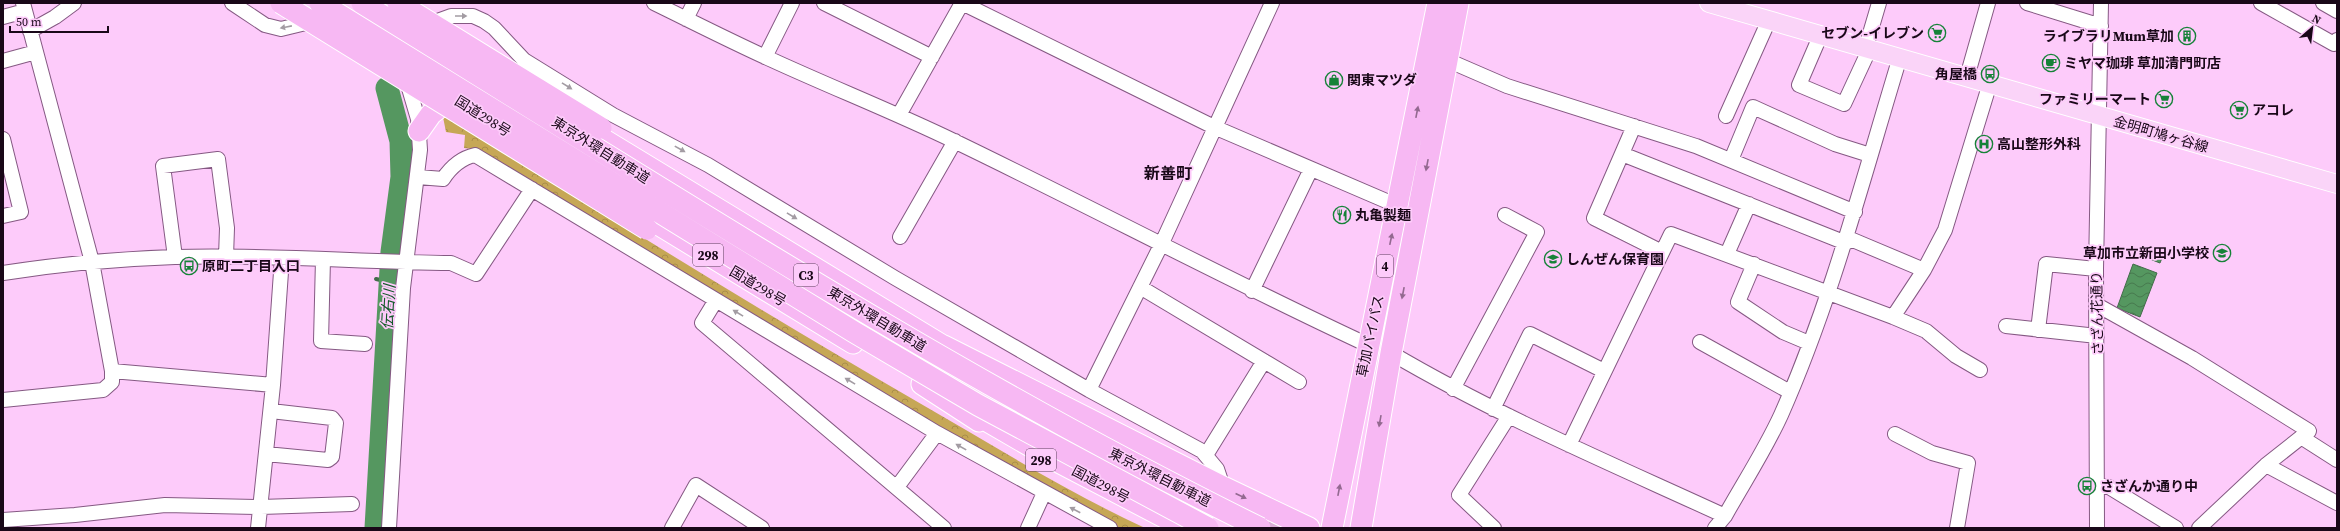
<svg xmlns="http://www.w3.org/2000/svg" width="2340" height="531" viewBox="0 0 2340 531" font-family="'Source Serif 4','Noto Sans JP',serif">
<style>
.forest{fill:url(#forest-crowns)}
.water{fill:url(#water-waves);stroke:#436c4a}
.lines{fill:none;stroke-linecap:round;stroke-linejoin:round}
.stream{stroke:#436c4a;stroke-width:4}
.river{stroke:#559760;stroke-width:23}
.highway-tunnel{stroke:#dbaed8;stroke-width:21;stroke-dasharray:21 10;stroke-linecap:butt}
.minor-casing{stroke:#855983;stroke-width:16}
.major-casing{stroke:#fff;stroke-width:20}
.highway-casing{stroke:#fff;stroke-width:23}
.minor{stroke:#fff;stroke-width:14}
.major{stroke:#fad4f8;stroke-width:18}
.highway{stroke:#f7b8f3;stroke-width:21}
.highway-bridge-casing{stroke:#fff;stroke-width:23;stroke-linecap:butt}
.highway-bridge{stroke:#f7b8f3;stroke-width:21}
.oneway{fill:#a39ca3}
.oneway2{fill:#936990}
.labels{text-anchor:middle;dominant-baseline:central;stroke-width:3.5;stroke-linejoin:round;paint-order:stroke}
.shield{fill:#fdcbfa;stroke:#5d425c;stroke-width:1}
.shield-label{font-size:13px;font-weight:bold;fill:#190818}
.poi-label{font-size:14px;font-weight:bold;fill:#190818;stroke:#fdcbfa;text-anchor:start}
.street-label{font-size:14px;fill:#190818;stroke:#fdcbfa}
.water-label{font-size:15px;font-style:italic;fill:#105a26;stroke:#fdcbfa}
.quarter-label{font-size:16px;font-weight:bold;fill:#190818;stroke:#fdcbfa}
</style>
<defs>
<pattern id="forest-crowns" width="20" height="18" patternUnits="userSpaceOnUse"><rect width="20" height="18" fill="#c6a756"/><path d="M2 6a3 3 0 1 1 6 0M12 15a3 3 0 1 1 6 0" fill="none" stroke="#aa8e4a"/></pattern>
<pattern id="water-waves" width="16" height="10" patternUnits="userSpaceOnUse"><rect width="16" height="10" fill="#559760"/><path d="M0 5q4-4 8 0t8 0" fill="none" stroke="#46794e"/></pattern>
</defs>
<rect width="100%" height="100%" fill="#fdcbfa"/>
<!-- forest -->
<path class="forest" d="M444 114C601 212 757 309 916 401 991 444 1067 492 1145 528H1120L997 463 479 150 464 148 465 135 446 132 443 117Z"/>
<!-- water -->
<path class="water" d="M2146 247 2164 253 2160 263 2142 256Z
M2133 264 2157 273 2140 317 2117 308Z"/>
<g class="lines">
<!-- stream -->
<path class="stream" d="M376 279 389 282"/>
<!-- river -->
<path class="river" d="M376 528 392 252 402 177 401 141 387 88"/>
<!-- highway-tunnel -->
<path class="highway-tunnel" d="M1241 508 1282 528"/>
<defs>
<path id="minor" d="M23 3 92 262 112 371 273 385
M232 3 265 25 281 29 314 21
M654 3C693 22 732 42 772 60 833 88 894 112 954 141 1093 208 1228 280 1368 345
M824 3 932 57
M962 3 1214 127 1398 206
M2027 3 2101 26
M2261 3 2334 44 2337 40
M2323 3 2337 11
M3 17 25 11
M686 19 694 3
M429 29 440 20 451 16H473L484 21 494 28 524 60 613 115 708 165 895 278 1089 390 1202 451 1217 469 1223 487
M30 31 55 17 74 3
M1821 34 1799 85 1844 104 1870 48
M1866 47 1879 3
M765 57 792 3
M1447 60 1507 86 1696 146 1855 212
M3 61 36 52
M1967 77 1988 3
M899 115 962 3
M1726 116 1769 20
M1634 126 1594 218 1662 252
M3 139 21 212 3 216
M1622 154 1846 243
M1731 160 1753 107 1835 144 1870 155
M418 177 443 179C451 167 461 158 475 155L937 433 1110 528
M900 237 955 141
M1848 238 1924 270
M1727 254 1749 204
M175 257 163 166 218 159 227 228 226 257
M323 259 321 341 365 344
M1754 264 1738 302 1783 332 1809 343
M3 273C60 264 117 259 175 257 267 254 359 262 451 263L476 274 532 189
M1140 287 1299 382
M1252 291 1311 169
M716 300 702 323 944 528
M2097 305 2192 358 2309 431 2266 465 2199 528
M1893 317 1924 270 1945 230 1990 83
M2006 326 2097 336
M2038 330 2046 264 2096 269
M1700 342 1790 392
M1391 353C1498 416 1612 464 1725 516
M1453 389 1537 232 1505 215
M1089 390 1162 243 1272 3
M3 400 103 390 112 382V371
M1493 409 1530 334 1604 371
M1895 434 1932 453 1968 463 1957 528
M2301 437 2337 460
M1569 445 1671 234 1893 317 1926 331 1956 356 1980 370
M266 454 328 460 332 457 336 423 332 418 271 411
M1206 455 1264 361
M2266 465 2337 503
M2097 485 2109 487 2176 528
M897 487 937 433
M3 520 75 515 165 505 261 507 352 504
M258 528 273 385 282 258
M389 528 403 288 420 150 418 119 406 78
M672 528 696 485 762 528
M1028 528 1044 493
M1494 528 1459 495 1509 416
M1715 528 1725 516C1744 482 1765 450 1781 415 1832 300 1863 178 1900 57
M2097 528 2096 269 2101 3"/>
<path id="major" d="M1709 3 2337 184"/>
<path id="highway" d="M578 124 948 349
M419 131 431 114 453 97
M630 207 853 343
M944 346 1223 487 1309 528
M922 384 979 421
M970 411 1053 459 1185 528
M1332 528 1438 3
M1361 528 1391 353 1458 3"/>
</defs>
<!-- minor casing -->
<use href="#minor" class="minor-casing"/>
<!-- major casing -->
<use href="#major" class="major-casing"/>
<!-- highway casing -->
<use href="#highway" class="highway-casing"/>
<!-- minor -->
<use href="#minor" class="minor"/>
<!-- major -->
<use href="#major" class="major"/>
<!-- highway -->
<use href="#highway" class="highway"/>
<defs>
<path id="highway-bridge" d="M281 3 647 229
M320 3 854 332 978 405 1208 528
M362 3C657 185 949 375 1260 528
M398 3 601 128"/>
</defs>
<!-- highway-bridge casing -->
<use href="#highway-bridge" class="highway-bridge-casing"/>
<!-- highway-bridge -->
<use href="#highway-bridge" class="highway-bridge"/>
</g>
<!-- one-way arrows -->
<defs><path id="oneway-solid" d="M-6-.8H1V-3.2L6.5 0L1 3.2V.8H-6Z"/></defs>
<g class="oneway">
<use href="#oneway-solid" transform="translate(461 16)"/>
<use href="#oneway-solid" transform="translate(286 27) rotate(169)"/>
<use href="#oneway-solid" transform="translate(567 86) rotate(32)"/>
<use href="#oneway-solid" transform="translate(680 149) rotate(29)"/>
<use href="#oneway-solid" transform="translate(792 216) rotate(31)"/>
<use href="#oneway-solid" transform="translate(738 313) rotate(-149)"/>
<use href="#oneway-solid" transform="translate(850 381) rotate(-149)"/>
<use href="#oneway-solid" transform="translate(961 447) rotate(-151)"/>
<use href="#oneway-solid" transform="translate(1075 510) rotate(-152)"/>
</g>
<g class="oneway2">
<use href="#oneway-solid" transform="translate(1417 112) rotate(-79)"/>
<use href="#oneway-solid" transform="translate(1427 165) rotate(101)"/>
<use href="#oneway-solid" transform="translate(1391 239) rotate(-78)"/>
<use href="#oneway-solid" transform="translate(1403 293) rotate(101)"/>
<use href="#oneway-solid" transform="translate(1380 421) rotate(100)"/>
<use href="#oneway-solid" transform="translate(1339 490) rotate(-79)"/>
<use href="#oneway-solid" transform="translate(1241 496) rotate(25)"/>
</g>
<!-- icons -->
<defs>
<symbol id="supermarket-ring" viewBox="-11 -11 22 22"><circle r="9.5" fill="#fdcbfa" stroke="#168238" stroke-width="1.5"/><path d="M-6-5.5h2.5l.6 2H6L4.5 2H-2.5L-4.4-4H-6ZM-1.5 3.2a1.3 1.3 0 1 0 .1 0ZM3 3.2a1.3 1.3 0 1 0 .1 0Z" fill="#168238"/></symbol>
<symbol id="building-ring" viewBox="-11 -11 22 22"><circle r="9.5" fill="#fdcbfa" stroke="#168238" stroke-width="1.5"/><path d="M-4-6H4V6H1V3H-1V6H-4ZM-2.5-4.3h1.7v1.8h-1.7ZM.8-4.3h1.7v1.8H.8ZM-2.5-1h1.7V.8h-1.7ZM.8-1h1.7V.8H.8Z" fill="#168238"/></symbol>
<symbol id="cafe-ring" viewBox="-11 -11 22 22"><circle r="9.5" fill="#fdcbfa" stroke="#168238" stroke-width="1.5"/><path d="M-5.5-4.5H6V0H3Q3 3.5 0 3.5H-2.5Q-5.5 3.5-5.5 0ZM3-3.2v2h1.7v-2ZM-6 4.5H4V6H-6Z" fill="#168238"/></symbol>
<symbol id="bus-ring" viewBox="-11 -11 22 22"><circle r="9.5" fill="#fdcbfa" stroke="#168238" stroke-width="1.5"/><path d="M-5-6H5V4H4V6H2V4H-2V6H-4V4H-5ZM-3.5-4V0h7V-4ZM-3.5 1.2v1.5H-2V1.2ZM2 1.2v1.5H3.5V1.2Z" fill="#168238"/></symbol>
<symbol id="shop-ring" viewBox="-11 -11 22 22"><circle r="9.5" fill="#fdcbfa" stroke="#168238" stroke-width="1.5"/><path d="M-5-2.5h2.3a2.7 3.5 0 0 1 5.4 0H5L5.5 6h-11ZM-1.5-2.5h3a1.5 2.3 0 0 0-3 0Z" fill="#168238"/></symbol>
<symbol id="hospital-ring" viewBox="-11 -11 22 22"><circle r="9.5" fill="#fdcbfa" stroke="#168238" stroke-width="1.5"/><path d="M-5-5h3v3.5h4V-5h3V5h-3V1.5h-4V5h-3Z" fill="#168238"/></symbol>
<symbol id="restaurant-ring" viewBox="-11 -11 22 22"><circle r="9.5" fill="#fdcbfa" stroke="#168238" stroke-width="1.5"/><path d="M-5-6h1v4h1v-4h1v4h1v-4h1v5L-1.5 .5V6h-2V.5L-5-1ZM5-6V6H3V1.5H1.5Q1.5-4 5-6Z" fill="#168238"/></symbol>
<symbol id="school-ring" viewBox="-11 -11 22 22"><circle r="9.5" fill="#fdcbfa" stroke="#168238" stroke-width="1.5"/><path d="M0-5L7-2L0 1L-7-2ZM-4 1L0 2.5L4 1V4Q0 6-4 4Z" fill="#168238"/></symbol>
</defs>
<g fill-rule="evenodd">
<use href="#supermarket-ring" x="1927" y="23" width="20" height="20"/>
<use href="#building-ring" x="2177" y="26" width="20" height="20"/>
<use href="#cafe-ring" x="2041" y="53" width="20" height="20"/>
<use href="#bus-ring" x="1980" y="64" width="20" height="20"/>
<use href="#shop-ring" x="1324" y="70" width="20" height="20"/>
<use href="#supermarket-ring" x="2154" y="89" width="20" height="20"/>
<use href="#supermarket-ring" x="2229" y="100" width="20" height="20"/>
<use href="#hospital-ring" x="1974" y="134" width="20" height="20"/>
<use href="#restaurant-ring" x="1332" y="205" width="20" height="20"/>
<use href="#school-ring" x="2212" y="243" width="20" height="20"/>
<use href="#school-ring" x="1543" y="249" width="20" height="20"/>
<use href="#bus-ring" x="179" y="256" width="20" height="20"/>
<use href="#bus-ring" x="2077" y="476" width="20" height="20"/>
</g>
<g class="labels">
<!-- shield labels -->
<g class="shield">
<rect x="693" y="244" width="30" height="22" rx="3"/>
<rect x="1377" y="255" width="16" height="22" rx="3"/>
<rect x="794" y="264" width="24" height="22" rx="3"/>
<rect x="1026" y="449" width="30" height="22" rx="3"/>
</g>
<g class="shield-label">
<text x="708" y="255">298</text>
<text x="1385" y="266">4</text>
<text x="806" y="275">C3</text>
<text x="1041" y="460">298</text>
</g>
<!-- poi labels -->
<g class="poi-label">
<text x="1924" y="33" text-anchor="end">セブン-イレブン</text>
<text x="2174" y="36" text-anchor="end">ライブラリMum草加</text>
<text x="2064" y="63">ミヤマ珈琲 草加清門町店</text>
<text x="1977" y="74" text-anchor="end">角屋橋</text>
<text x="1347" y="80">関東マツダ</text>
<text x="2151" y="99" text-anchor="end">ファミリーマート</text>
<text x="2252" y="110">アコレ</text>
<text x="1997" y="144">高山整形外科</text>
<text x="1355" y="215">丸亀製麺</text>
<text x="2209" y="253" text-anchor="end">草加市立新田小学校</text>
<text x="1566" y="259">しんぜん保育園</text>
<text x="202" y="266">原町二丁目入口</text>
<text x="2100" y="486">さざんか通り中</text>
</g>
<!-- street labels -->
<g class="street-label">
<text transform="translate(483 116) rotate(32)">国道298号</text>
<text transform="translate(2161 134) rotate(16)">金明町鳩ヶ谷線</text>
<text transform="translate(601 150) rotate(32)">東京外環自動車道</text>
<text transform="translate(758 286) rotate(31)">国道298号</text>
<text transform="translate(2097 313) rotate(-91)">さざん花通り</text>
<text transform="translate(877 319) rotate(31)">東京外環自動車道</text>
<text transform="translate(1370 336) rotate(-78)">草加バイパス</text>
<text transform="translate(1160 477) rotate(27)">東京外環自動車道</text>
<text transform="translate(1101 484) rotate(28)">国道298号</text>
</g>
<!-- water labels -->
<g class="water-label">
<text transform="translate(388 307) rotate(-87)">伝右川</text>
</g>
<!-- quarter labels -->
<g class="quarter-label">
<text x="1168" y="173">新善町</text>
</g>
</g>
<!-- border -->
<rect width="2340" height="531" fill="none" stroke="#190818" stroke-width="8"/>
<!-- north arrow -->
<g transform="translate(2312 28) rotate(28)" stroke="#fdcbfa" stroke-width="3" paint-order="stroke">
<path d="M0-3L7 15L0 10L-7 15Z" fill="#190818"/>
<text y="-6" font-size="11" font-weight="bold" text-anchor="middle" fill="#190818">N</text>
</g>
<!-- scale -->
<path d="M10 26v6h98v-6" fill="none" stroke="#190818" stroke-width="2"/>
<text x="16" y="26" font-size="12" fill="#190818" stroke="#fdcbfa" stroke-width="3" paint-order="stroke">50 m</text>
</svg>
